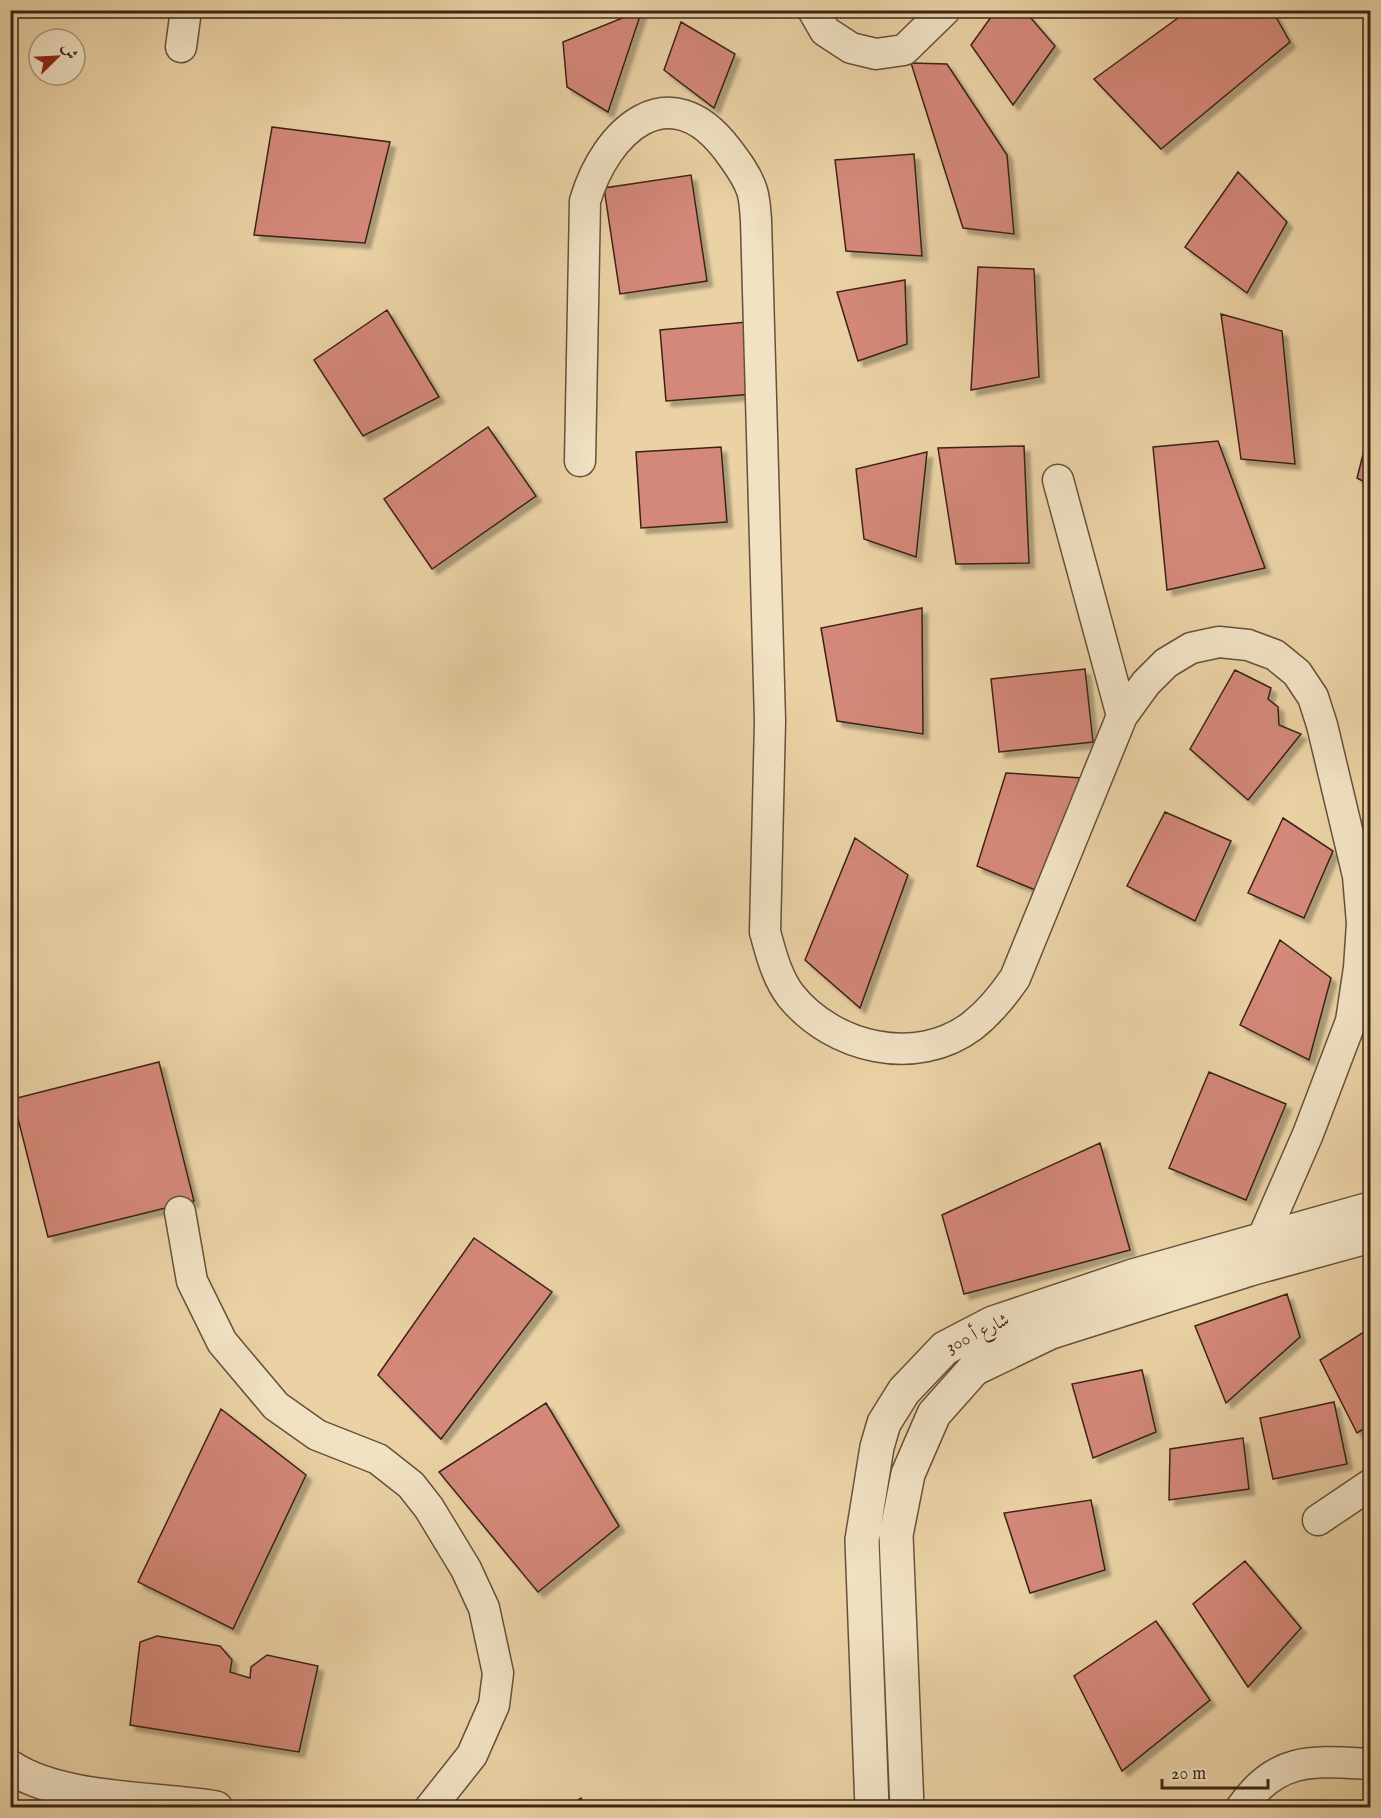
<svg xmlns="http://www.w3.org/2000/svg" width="1381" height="1818" viewBox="0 0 1381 1818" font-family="'IM FELL English',Amiri,serif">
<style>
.building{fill:#d48879;stroke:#3b2418;stroke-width:1.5;filter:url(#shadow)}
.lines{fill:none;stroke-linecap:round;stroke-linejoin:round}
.minor-casing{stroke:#67503b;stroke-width:33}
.tertiary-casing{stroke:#67503b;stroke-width:36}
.minor{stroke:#f1e2c4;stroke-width:30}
.tertiary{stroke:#f1e2c4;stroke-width:33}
.labels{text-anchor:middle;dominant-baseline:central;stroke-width:4.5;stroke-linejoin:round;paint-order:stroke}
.street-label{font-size:18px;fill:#3b2418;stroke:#f1e2c4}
</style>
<defs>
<filter id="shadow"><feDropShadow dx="5.5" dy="5.5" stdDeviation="1.5" flood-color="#0004"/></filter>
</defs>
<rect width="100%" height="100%" fill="#ead2a5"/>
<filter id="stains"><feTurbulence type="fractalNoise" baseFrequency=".00333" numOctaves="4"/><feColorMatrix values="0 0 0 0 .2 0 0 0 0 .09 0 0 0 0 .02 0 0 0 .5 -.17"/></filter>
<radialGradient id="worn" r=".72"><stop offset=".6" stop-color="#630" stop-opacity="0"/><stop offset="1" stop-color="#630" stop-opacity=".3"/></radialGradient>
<!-- building -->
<path class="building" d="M642 10 608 112 567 87 563 42Z
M996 10H1024L1055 46 1013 105 971 45Z
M1189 10H1272L1290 42 1161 149 1094 79Z
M681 22 735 54 714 108 664 70Z
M911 63 947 64 1007 155 1014 234 963 228Z
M272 127 390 142 365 243 254 235Z
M914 154 922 256 846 251 835 160Z
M1238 172 1287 222 1247 293 1185 247Z
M691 175 707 281 620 294 604 188Z
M978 267 1034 269 1039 377 971 390Z
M905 280 907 344 858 361 837 292Z
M387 310 439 397 363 436 314 360Z
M1221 314 1282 331 1295 464 1241 459Z
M747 322 753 394 666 401 660 330Z
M488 427 536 496 432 569 384 499Z
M1369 431 1370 432V485L1357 478Z
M1218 441 1265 568 1167 590 1153 447Z
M1024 446 1029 563 956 564 938 448Z
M721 447 727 522 641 528 636 452Z
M927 452 916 557 864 539 856 469Z
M922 608 923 734 837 721 821 628Z
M1085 669 1093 742 999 752 991 679Z
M1235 670 1271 688 1268 699 1278 707 1279 725 1301 734 1248 800 1190 749Z
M1006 773 1082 778 1045 894 977 866Z
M1165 812 1231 841 1195 921 1127 886Z
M1283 818 1333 851 1304 918 1248 893Z
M855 838 908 875 860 1008 805 960Z
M1280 940 1331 978 1309 1060 1240 1025Z
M159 1062 194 1201 48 1237 13 1099Z
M1209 1072 1286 1104 1246 1200 1169 1168Z
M1100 1143 1130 1250 964 1294 942 1215Z
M474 1238 552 1292 441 1439 378 1375Z
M1287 1294 1300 1337 1226 1403 1195 1326Z
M1370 1328V1425L1357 1433 1320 1360Z
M1142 1370 1156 1432 1093 1458 1072 1384Z
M1334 1402 1347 1464 1273 1479 1260 1418Z
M546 1403 619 1526 538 1592 439 1472Z
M221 1409 306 1475 233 1629 138 1582Z
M1243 1438 1249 1489 1169 1500 1170 1449Z
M1091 1500 1105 1570 1030 1593 1004 1513Z
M1245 1561 1301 1628 1248 1687 1193 1604Z
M1156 1621 1210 1700 1122 1771 1074 1676Z
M157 1636 220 1646 232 1660 230 1672 250 1678 251 1667 267 1655 318 1666 299 1752 130 1725 140 1642Z
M581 1798 586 1808H565Z"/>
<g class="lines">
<defs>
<path id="minor" d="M813 10 825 31 851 48 876 54 904 50 945 10
M181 47 186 10
M580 461 585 201C606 130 669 73 727 149 736 161 746 174 751 188 755 197 755 210 756 220L770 721 765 932C771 954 777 978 791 996 833 1048 916 1068 972 1026 990 1012 1002 997 1015 978L1122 716 1146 683 1166 663 1191 648 1219 642 1248 645 1275 655 1297 673 1313 697 1322 725 1358 876 1362 923 1359 968 1351 1021 1308 1134 1254 1258
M1058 480 1122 716
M180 1212 192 1281 222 1342 276 1406 317 1435 378 1459 411 1485 429 1508 466 1569 484 1608 498 1673 494 1705 472 1755 430 1808
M1318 1520 1370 1485
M1241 1808C1277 1756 1313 1761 1370 1764"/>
<path id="tertiary" d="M10 1767C61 1801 155 1798 216 1808
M872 1808 862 1540 877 1447 884 1423 904 1391 945 1348 993 1323 1133 1276 1370 1209
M907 1808 896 1535 908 1474 934 1414 974 1369 1051 1332 1250 1269 1370 1236"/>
</defs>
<!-- minor casing -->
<use href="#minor" class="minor-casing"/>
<!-- tertiary casing -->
<use href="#tertiary" class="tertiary-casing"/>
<!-- minor -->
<use href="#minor" class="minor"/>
<!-- tertiary -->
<use href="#tertiary" class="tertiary"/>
</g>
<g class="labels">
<!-- street labels -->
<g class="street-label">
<text transform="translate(978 1334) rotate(-26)">شارع أ 300</text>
</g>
</g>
<!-- margin -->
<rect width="1381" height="1818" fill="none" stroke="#ead2a5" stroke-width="36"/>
<rect x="12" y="12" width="1357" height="1794" fill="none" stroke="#3b2418" stroke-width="3"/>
<rect x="18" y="18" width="1345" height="1782" fill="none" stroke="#3b2418" stroke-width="1.5"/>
<!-- north arrow -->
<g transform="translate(57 57) rotate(66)"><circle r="28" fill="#f1e2c4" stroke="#a8967f" stroke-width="1.5"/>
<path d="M0-4.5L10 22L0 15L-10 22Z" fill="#8f2418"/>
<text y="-9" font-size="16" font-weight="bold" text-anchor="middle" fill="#3b2418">ش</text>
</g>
<!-- scale -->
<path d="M1162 1779v9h106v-9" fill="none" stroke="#3b2418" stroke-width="3"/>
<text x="1171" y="1779" font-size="18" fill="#3b2418" stroke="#f1e2c4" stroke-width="4.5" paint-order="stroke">20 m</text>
<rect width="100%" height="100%" filter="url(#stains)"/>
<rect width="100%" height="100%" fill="url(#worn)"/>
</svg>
